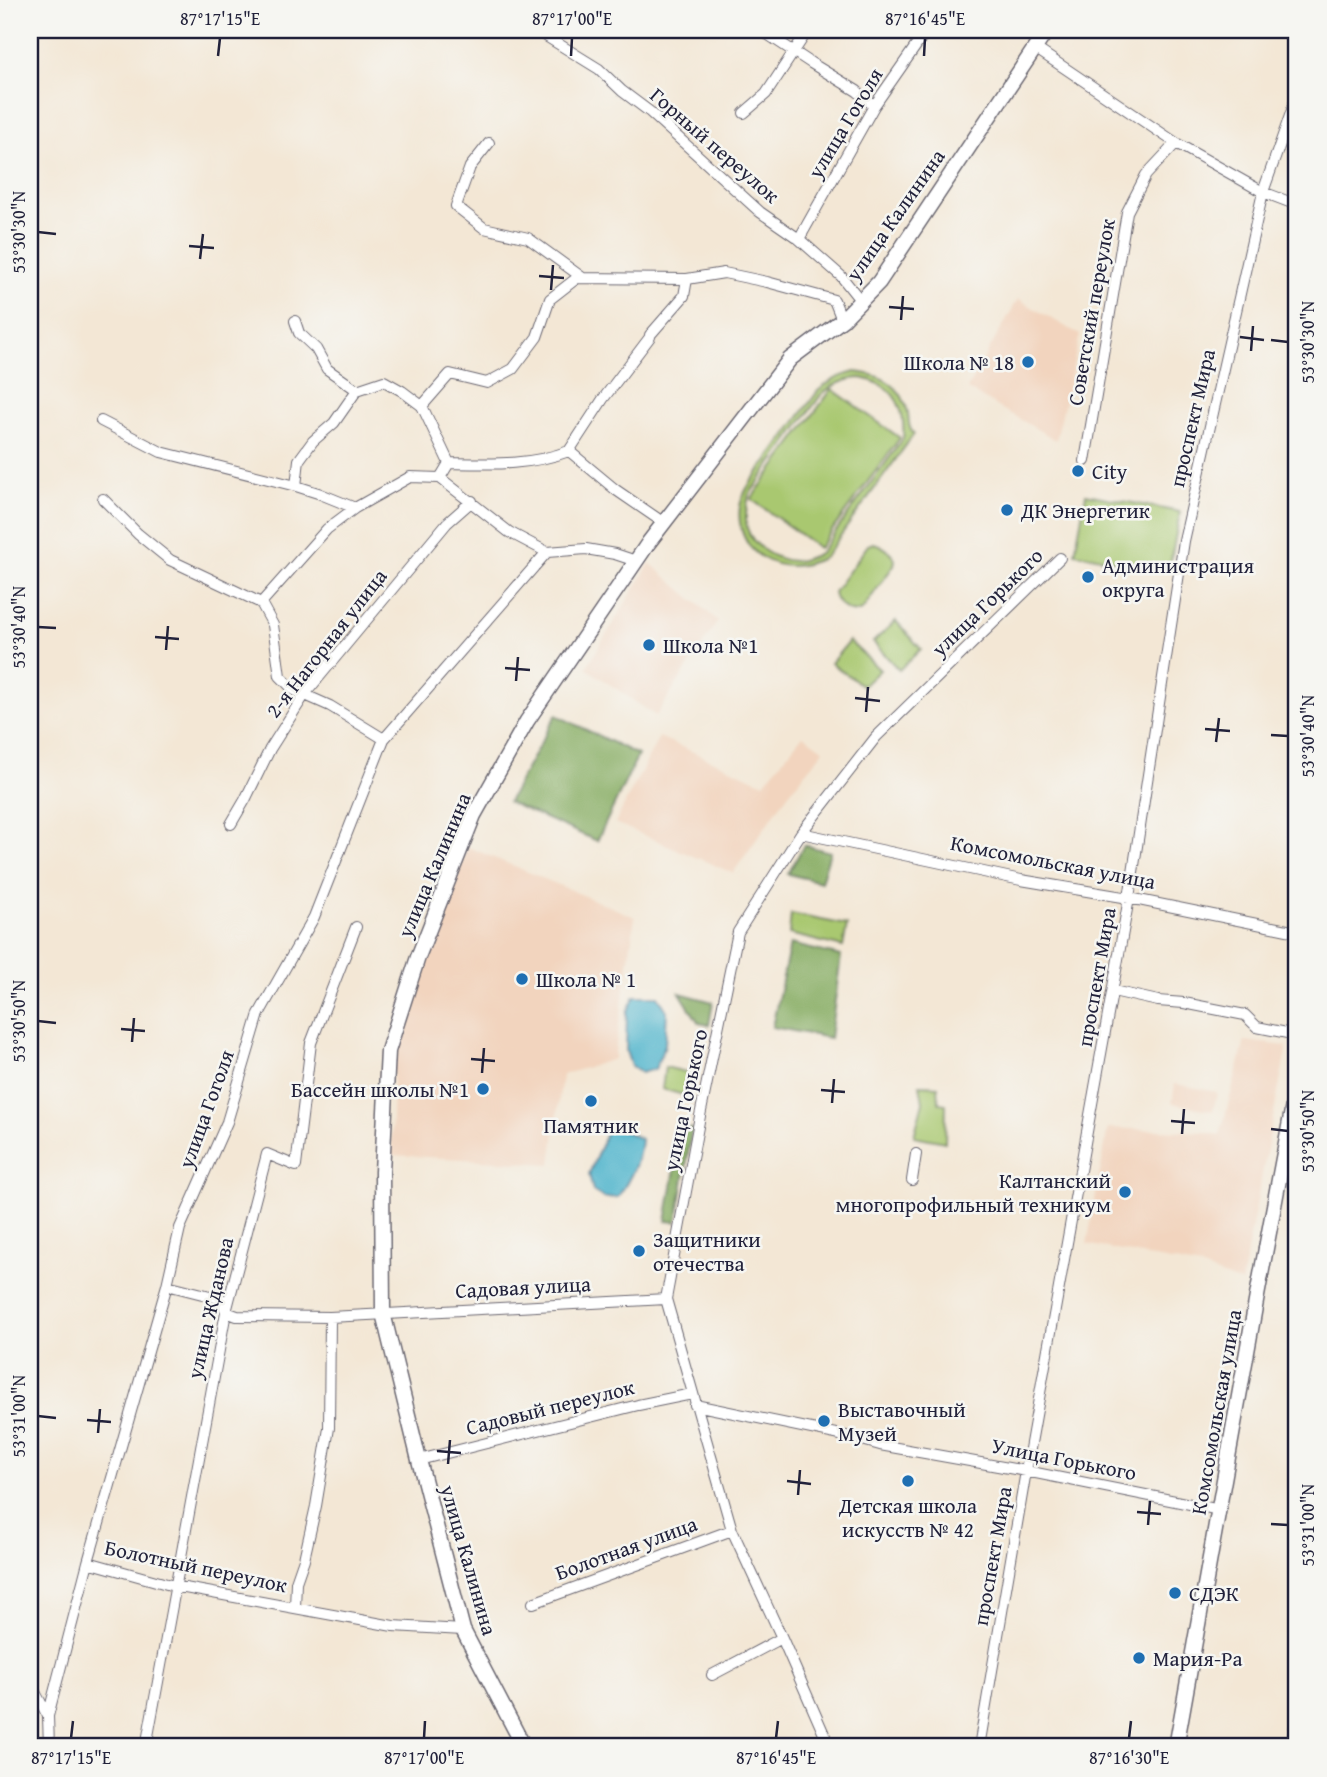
<svg xmlns="http://www.w3.org/2000/svg" width="1327" height="1777" viewBox="0 0 1327 1777" font-family="'Gentium Book Plus',serif">
<style>
.built{fill:#f2d4be}
.green{fill:#a9c86f;stroke:#667555;stroke-width:2;fill-rule:evenodd}
.forest{fill:#86ac62;stroke:#54674e;stroke-width:2}
.water{fill:#4cb2cb;stroke:#376a83;stroke-width:2}
.lines{fill:none;stroke-linecap:round;stroke-linejoin:round}
.street-casing{stroke:#6b6771;stroke-width:12}
.secondary-casing{stroke:#6b6771;stroke-width:17}
.street{stroke:#fff;stroke-width:10}
.secondary{stroke:#fff;stroke-width:14}
.rail-casing{stroke:#22223b;stroke-width:5}
.rail{stroke:#f6f6f2;stroke-width:2.5;stroke-dasharray:8;stroke-linecap:butt}
.ticks{fill:none;stroke:#22223b;stroke-width:2.5}
.poi-dot{fill:#1f6fb2;stroke:#f6f6f2;stroke-width:2.5}
.labels{text-anchor:middle;dominant-baseline:central;stroke-width:5;stroke-linejoin:round;paint-order:stroke}
.street-label{font-size:21px;fill:#22223b;stroke:#f6f6f2}
.poi-label{font-size:21px;fill:#22223b;stroke:#f6f6f2;text-anchor:start}
.neatline{fill:none;stroke:#22223b;stroke-width:2.5}
.ticks-label{font-size:18px;text-anchor:middle;fill:#22223b}
</style>
<rect width="100%" height="100%" fill="#f6f6f2"/>
<filter id="ink" filterUnits="userSpaceOnUse"><feTurbulence type="fractalNoise" baseFrequency=".0143" numOctaves="2"/><feDisplacementMap in="SourceGraphic" scale="14" xChannelSelector="R" yChannelSelector="G"/><feConvolveMatrix kernelMatrix="1 2 1 2 8 2 1 2 1" color-interpolation-filters="sRGB"/></filter>
<filter id="wash" filterUnits="userSpaceOnUse"><feTurbulence type="fractalNoise" baseFrequency=".00686" numOctaves="4" result="noise"/><feDisplacementMap in="SourceGraphic" scale="28" xChannelSelector="R" yChannelSelector="G"/><feGaussianBlur stdDeviation="1.57" result="paint"/><feColorMatrix in="noise" values="0 0 0 0 0 0 0 0 0 0 0 0 0 0 0 0 0 1.4 0 .05"/><feComposite in="paint" operator="in"/></filter>
<g filter="url(#wash)">
<rect width="100%" height="100%" fill="#f3e7d5"/>
<!-- built -->
<path class="built" d="M1018 299 1080 335 1056 440 967 389Z
M650 563 718 621 656 716 586 668Z
M803 735 824 750 788 794 733 873 615 823 659 737 764 783Z
M468 847 635 917 614 1059 562 1075 551 1164 391 1155 394 1041Z
M1245 1041 1287 1046 1241 1283 1200 1267 1087 1244 1108 1128 1205 1132 1220 1135Z
M1175 1084 1217 1092 1213 1111 1172 1103Z"/>
<!-- green -->
<path class="green" d="M855 372C881 374 902 384 908 413 909 421 908 428 914 434L825 557C805 567 783 570 763 558 741 545 733 515 745 492 750 481 760 471 767 461 784 438 801 414 818 391 830 380 840 376 855 372ZM861 378C894 384 906 407 903 439L820 553C812 557 803 561 794 561 774 560 753 547 747 528 744 517 747 505 749 495L821 395C833 384 845 379 861 378Z
M832 389 900 438 819 548 751 499Z
M1086 494 1180 512 1169 571 1075 553Z
M873 543C881 544 892 552 895 560L894 565 862 610C850 616 834 603 834 592L868 545Z
M896 621 921 649 899 670 873 642Z
M849 641 880 670 863 686 831 663Z
M791 914 847 925 843 947 789 934Z
M665 1067 690 1073 687 1096 662 1089Z
M920 1085 938 1086 939 1103 946 1104 945 1142 914 1136 923 1102Z"/>
<!-- forest -->
<path class="forest" d="M556 715 638 755 597 841 508 802Z
M804 845 830 852 821 882 788 874Z
M790 944 841 956 830 1038 772 1027Z
M680 993 713 1002 709 1025 699 1023Z
M682 1127 692 1129 677 1222 666 1221Z"/>
<!-- water -->
<path class="water" d="M635 996H658L667 1011 665 1045 655 1069 641 1073 631 1066 626 1051 627 1012Z
M620 1129 641 1139C640 1161 630 1179 618 1197L604 1198 593 1191 589 1174 607 1131Z"/>
</g>
<g filter="url(#ink)">
<g class="lines">
<defs>
<path id="street" d="M536 30 599 69 622 91 650 112 760 212 799 239 841 276 860 300
M761 30 811 63 857 91 874 106
M1035 48 1176 143 1263 192 1297 205
M744 113 766 94 808 30
M489 143 470 167 456 206 484 228 528 238 583 278
M799 239 874 106 927 30
M295 321 299 333 316 349 327 369 357 390 384 381 402 391 422 406 449 463
M650 335 684 296 687 279
M422 406 450 374 487 383 513 369 537 337 550 299 577 278 687 279 724 273 767 282 834 300 842 320
M101 421 161 452 296 486 318 493 355 508
M569 451 603 399 650 337
M569 451 616 490 664 523
M1085 461 1127 212 1146 175 1176 143
M440 478 509 532 547 552 586 549 615 554 636 561
M296 486 299 460 313 441 334 423 357 390
M103 499 138 534 170 560 261 603 273 625 280 676 294 690 330 706 384 739
M261 603 327 529 355 508 410 477 440 478 449 463C491 464 529 466 569 451
M1294 798 1297 780
M231 824 245 800 270 749 305 694 447 523 472 501
M801 833 1021 880 1129 898 1297 932
M1113 991 1158 1001 1184 1003 1245 1015 1257 1027 1297 1035
M912 1180 916 1154
M167 1285 222 1299 226 1312 237 1316 330 1317 666 1299
M695 1405 855 1438 880 1445 1026 1471 1220 1510
M419 1460 638 1405 692 1394
M88 1562 174 1586 393 1626 463 1630
M533 1603 732 1530
M295 1608 296 1582 304 1559 316 1506 329 1428 330 1317
M712 1675 782 1638
M30 1683 48 1716
M49 1747 48 1716 88 1562 167 1285 180 1228 227 1122 259 1014 314 917 384 739 547 552
M146 1747 226 1312 267 1154 296 1166 311 1043 356 927
M820 1747 827 1741 782 1638 732 1530 666 1299 700 1116 738 932 801 833 876 737 1060 558
M979 1747 1026 1471 1129 898 1184 541 1263 192 1297 96"/>
<path id="secondary" d="M524 1747 463 1630 419 1460 383 1313 382 1172 388 1051 418 957 474 815 527 721 649 542 790 359 842 320 879 282 1047 30
M1176 1747 1257 1296 1297 1084"/>
</defs>
<!-- street casing -->
<use href="#street" class="street-casing"/>
<!-- secondary casing -->
<use href="#secondary" class="secondary-casing"/>
<!-- street -->
<use href="#street" class="street"/>
<!-- secondary -->
<use href="#secondary" class="secondary"/>
<defs>
<path id="rail" d="M1288 1747 1297 1694"/>
</defs>
<!-- rail casing -->
<use href="#rail" class="rail-casing"/>
<!-- rail -->
<use href="#rail" class="rail"/>
</g>
</g>
<!-- ticks -->
<path class="ticks" d="M218 56 220 38M571 56 572 38M924 56 925 38M38 232 56 234M189 246 214 248M200 259 203 234M539 276 564 278M551 290 553 265M889 307 914 309M901 320 903 296M1240 337 1264 340M1271 340 1288 342M1251 351 1253 326M38 627 56 628M155 637 179 639M166 650 168 626M505 668 530 670M516 681 518 657M855 698 880 701M866 712 868 687M1205 729 1230 731M1271 735 1288 736M1216 742 1219 718M38 1021 56 1023M121 1029 145 1031M132 1042 134 1018M471 1059 495 1061M482 1073 484 1048M821 1090 845 1092M832 1103 834 1079M1171 1121 1195 1123M1271 1129 1288 1131M1182 1134 1184 1109M38 1416 56 1418M87 1420 111 1422M98 1433 100 1409M437 1451 461 1453M448 1464 450 1440M787 1481 811 1484M798 1495 800 1470M1137 1512 1161 1514M1271 1524 1288 1525M1148 1525 1150 1501M71 1738 73 1721M424 1738 425 1721M776 1738 778 1721M1129 1738 1131 1721"/>
<!-- markers -->
<g class="poi-dot">
<circle cx="1028" cy="362" r="7"/>
<circle cx="1078" cy="471" r="7"/>
<circle cx="1007" cy="510" r="7"/>
<circle cx="1088" cy="577" r="7"/>
<circle cx="649" cy="645" r="7"/>
<circle cx="522" cy="979" r="7"/>
<circle cx="483" cy="1089" r="7"/>
<circle cx="591" cy="1101" r="7"/>
<circle cx="1125" cy="1192" r="7"/>
<circle cx="639" cy="1251" r="7"/>
<circle cx="824" cy="1421" r="7"/>
<circle cx="908" cy="1481" r="7"/>
<circle cx="1175" cy="1593" r="7"/>
<circle cx="1139" cy="1658" r="7"/>
</g>
<g class="labels">
<!-- street labels -->
<g class="street-label">
<text transform="translate(845 123) rotate(-59)">улица Гоголя</text>
<text transform="translate(715 145) rotate(41)">Горный переулок</text>
<text transform="translate(895 215) rotate(-55)">улица Калинина</text>
<text transform="translate(1091 312) rotate(-80)">Советский переулок</text>
<text transform="translate(1192 418) rotate(-77)">проспект Мира</text>
<text transform="translate(987 602) rotate(-44)">улица Горького</text>
<text transform="translate(326 643) rotate(-52)">2-я Нагорная улица</text>
<text transform="translate(1053 862) rotate(11)">Комсомольская улица</text>
<text transform="translate(434 865) rotate(-67)">улица Калинина</text>
<text transform="translate(1096 977) rotate(-80)">проспект Мира</text>
<text transform="translate(685 1100) rotate(-78)">улица Горького</text>
<text transform="translate(206 1109) rotate(-70)">улица Гоголя</text>
<text transform="translate(523 1287) rotate(-3)">Садовая улица</text>
<text transform="translate(210 1308) rotate(-77)">улица Жданова</text>
<text transform="translate(550 1407) rotate(-14)">Садовый переулок</text>
<text transform="translate(1216 1412) rotate(-80)">Комсомольская улица</text>
<text transform="translate(1064 1459) rotate(11)">Улица Горького</text>
<text transform="translate(626 1548) rotate(-20)">Болотная улица</text>
<text transform="translate(992 1556) rotate(-80)">проспект Мира</text>
<text transform="translate(469 1560) rotate(74)">улица Калинина</text>
<text transform="translate(196 1566) rotate(12)">Болотный переулок</text>
</g>
<!-- poi labels -->
<g class="poi-label">
<text x="1014" y="362" text-anchor="end">Школа № 18</text>
<text x="1092" y="471">City</text>
<text x="1021" y="510">ДК Энергетик</text>
<text x="1102" y="565">Администрация<tspan x="1102" dy="24">округа</tspan></text>
<text x="663" y="645">Школа №1</text>
<text x="536" y="979">Школа № 1</text>
<text x="469" y="1089" text-anchor="end">Бассейн школы №1</text>
<text x="591" y="1125" text-anchor="middle">Памятник</text>
<text x="1111" y="1180" text-anchor="end">Калтанский<tspan x="1111" dy="24">многопрофильный техникум</tspan></text>
<text x="653" y="1239">Защитники<tspan x="653" dy="24">отечества</tspan></text>
<text x="838" y="1409">Выставочный<tspan x="838" dy="24">Музей</tspan></text>
<text x="908" y="1505" text-anchor="middle">Детская школа<tspan x="908" dy="24">искусств № 42</tspan></text>
<text x="1189" y="1593">СДЭК</text>
<text x="1153" y="1658">Мария-Ра</text>
</g>
</g>
<!-- margin -->
<rect width="1327" height="1777" fill="none" stroke="#f6f6f2" stroke-width="77"/>
<rect x="38" y="38" width="1250" height="1700" class="neatline"/>
<g class="ticks-label">
<text x="220" y="25">87°17'15"E</text>
<text x="572" y="25">87°17'00"E</text>
<text x="925" y="25">87°16'45"E</text>
<text transform="translate(19 232) rotate(-90)" y="6">53°30'30"N</text>
<text transform="translate(1308 342) rotate(-90)" y="6">53°30'30"N</text>
<text transform="translate(19 627) rotate(-90)" y="6">53°30'40"N</text>
<text transform="translate(1308 736) rotate(-90)" y="6">53°30'40"N</text>
<text transform="translate(19 1021) rotate(-90)" y="6">53°30'50"N</text>
<text transform="translate(1308 1131) rotate(-90)" y="6">53°30'50"N</text>
<text transform="translate(19 1416) rotate(-90)" y="6">53°31'00"N</text>
<text transform="translate(1308 1525) rotate(-90)" y="6">53°31'00"N</text>
<text x="71" y="1764">87°17'15"E</text>
<text x="424" y="1764">87°17'00"E</text>
<text x="776" y="1764">87°16'45"E</text>
<text x="1129" y="1764">87°16'30"E</text>
</g>
</svg>
